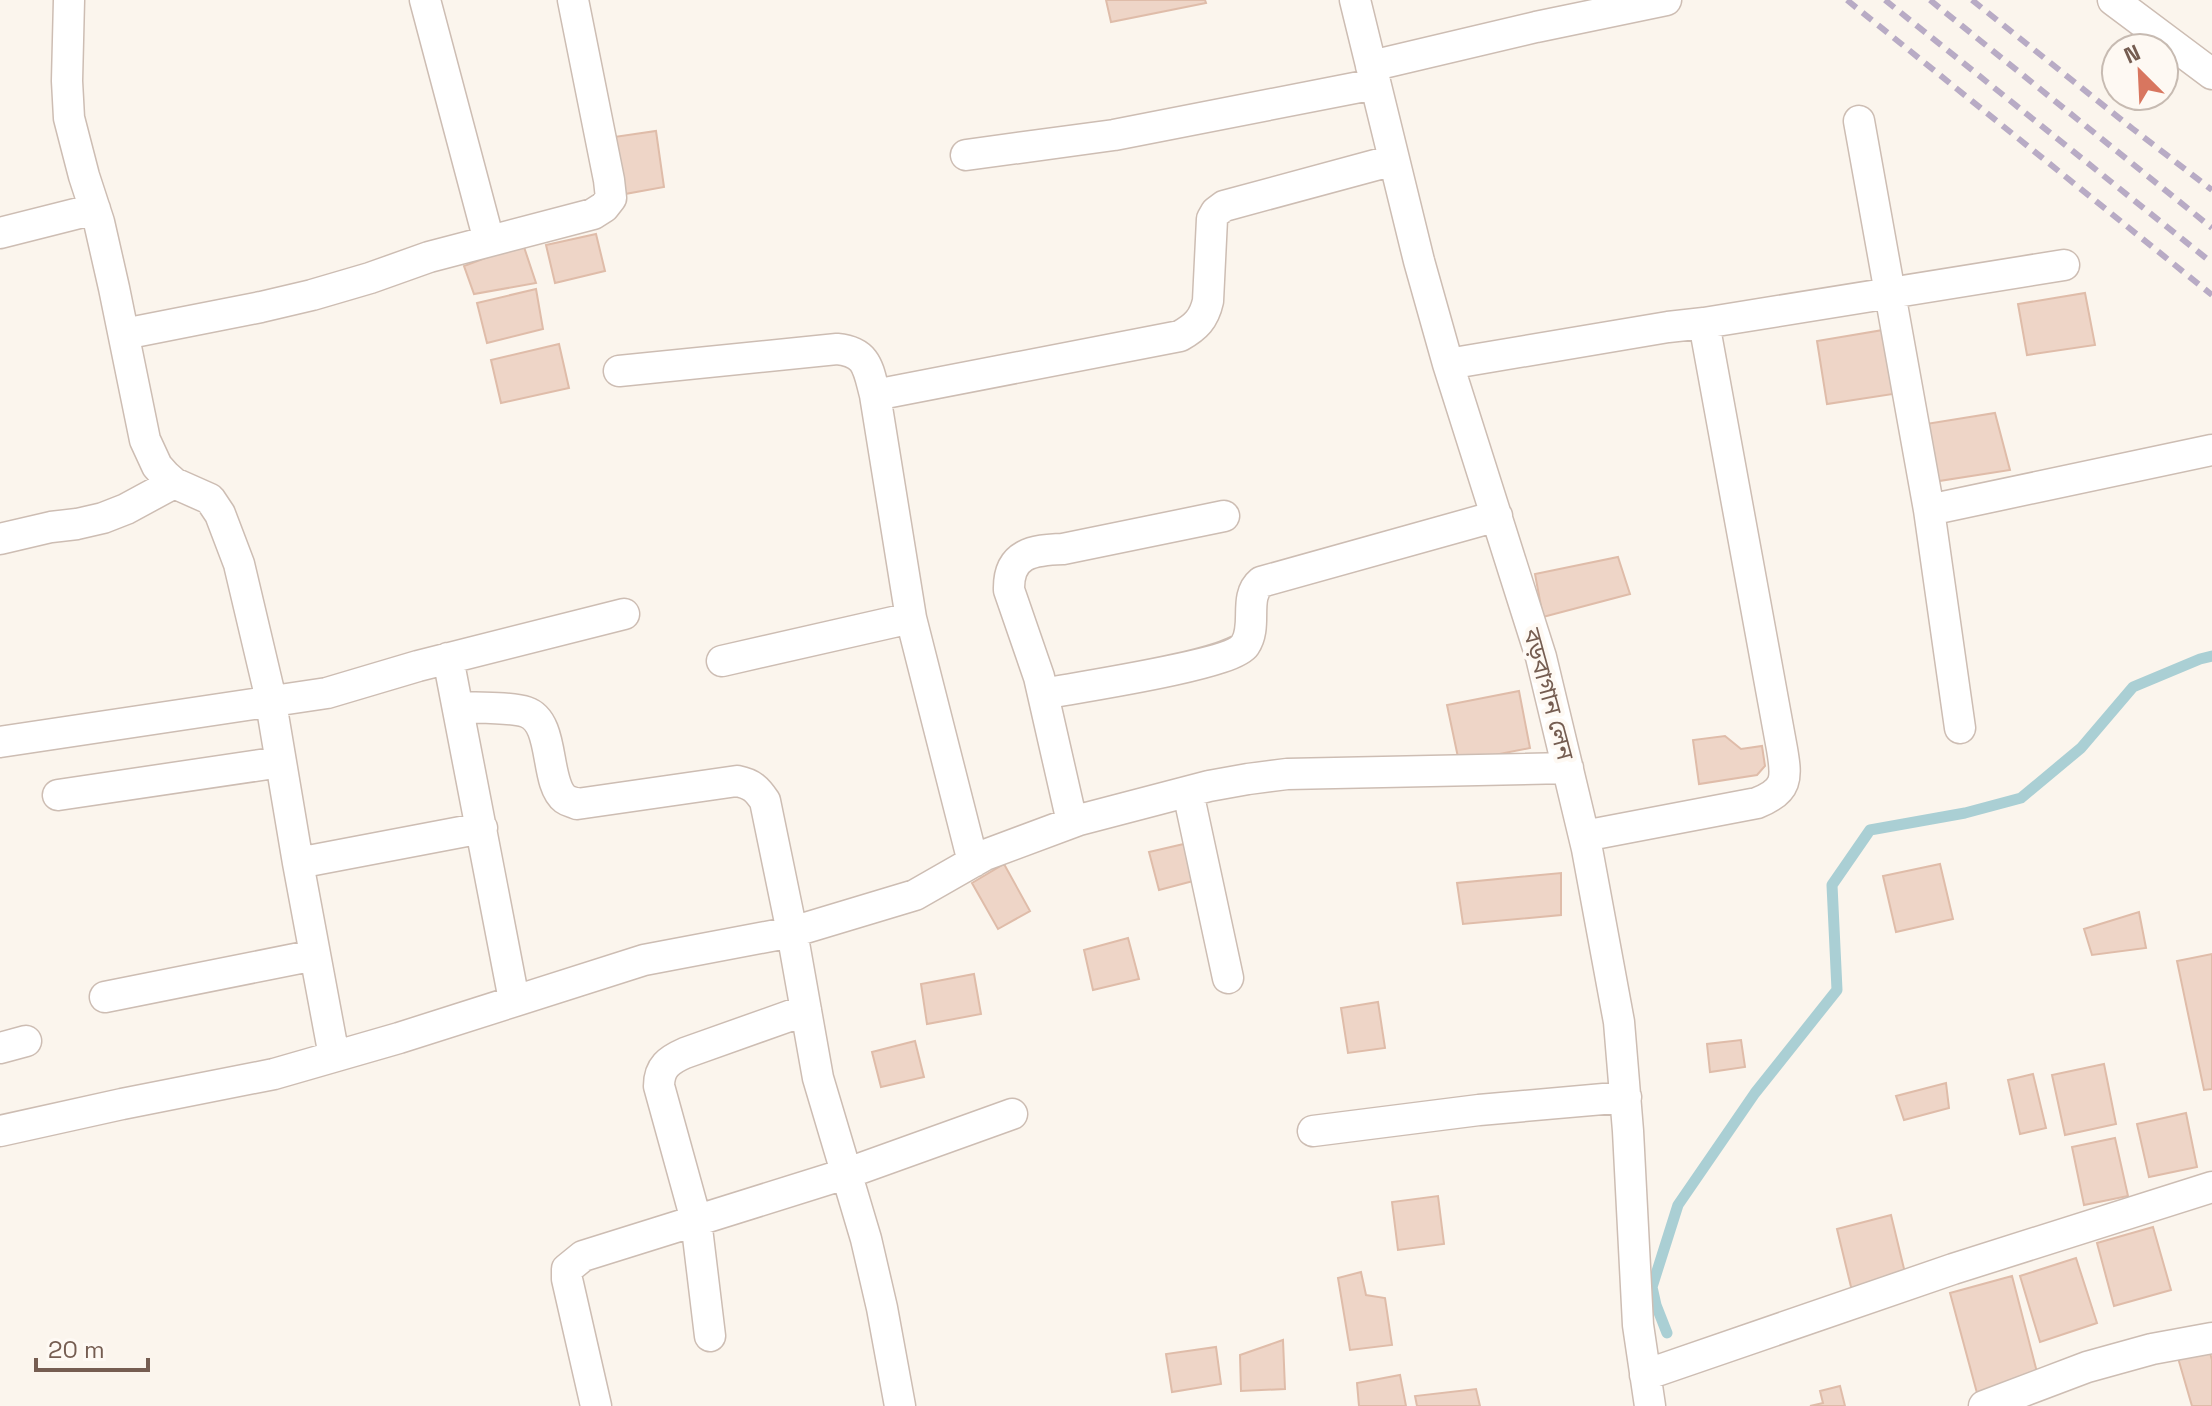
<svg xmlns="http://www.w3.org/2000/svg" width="2212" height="1406" viewBox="0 0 2212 1406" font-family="'Space Grotesk','Noto Sans Bengali',sans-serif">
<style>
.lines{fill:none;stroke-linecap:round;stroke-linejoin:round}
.stream{stroke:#aacfd4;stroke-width:11}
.building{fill:#eed5c7;stroke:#dfbca9;stroke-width:2}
.street-casing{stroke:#cdbdb3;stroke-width:33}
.street{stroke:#fff;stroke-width:30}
.rail{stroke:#b8abc5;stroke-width:6;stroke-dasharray:12 8;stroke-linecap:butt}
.labels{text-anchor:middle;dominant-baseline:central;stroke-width:8;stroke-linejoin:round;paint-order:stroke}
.street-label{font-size:24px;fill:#755d51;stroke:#fef9f3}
</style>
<rect width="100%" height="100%" fill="#fbf5ed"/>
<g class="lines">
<!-- stream -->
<path class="stream" d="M1667 1333 1656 1305 1652 1287 1678 1205 1755 1093 1837 990 1832 885 1870 830 1965 813 2021 798 2081 748 2133 687 2200 659 2212 656"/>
</g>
<!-- building -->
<path class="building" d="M1106 0H1205L1206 3 1111 22Z
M656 131 664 187 625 194 614 137Z
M596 234 605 271 555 283 546 245Z
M523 244 536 283 474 294 464 266Z
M536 289 543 329 487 343 477 303Z
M2085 293 2095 345 2027 355 2018 304Z
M1883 330 1893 394 1827 404 1817 341Z
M559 344 569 388 501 403 491 360Z
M1995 413 2010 470 1939 481 1926 424Z
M1618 557 1630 594 1543 617 1535 574Z
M1519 691 1530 748 1459 762 1447 705Z
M1725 736 1741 749 1762 746 1765 766 1757 775 1699 784 1693 740Z
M1188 843 1197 880 1159 890 1149 852Z
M1004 864 1030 911 998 929 972 883Z
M1940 864 1953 919 1896 932 1883 876Z
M1561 873V915L1463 924 1457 883Z
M2139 912 2146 948 2092 955 2084 929Z
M1128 938 1139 979 1093 990 1084 950Z
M2212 954V1089L2204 1090 2177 961Z
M974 974 981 1014 927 1024 921 984Z
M1378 1002 1385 1048 1348 1053 1341 1008Z
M1741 1040 1745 1067 1710 1072 1707 1044Z
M915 1041 924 1077 881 1087 872 1052Z
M2104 1064 2116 1124 2065 1135 2052 1075Z
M2033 1074 2046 1128 2020 1134 2008 1080Z
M1946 1083 1949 1108 1904 1120 1896 1096Z
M2186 1113 2197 1167 2149 1177 2137 1124Z
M2115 1138 2128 1196 2084 1205 2072 1147Z
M1438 1196 1444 1244 1398 1250 1392 1202Z
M1891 1215 1906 1277 1852 1291 1837 1229Z
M2153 1227 2171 1290 2114 1306 2097 1243Z
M2076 1258 2097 1323 2040 1342 2020 1276Z
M1361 1272 1366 1295 1385 1298 1392 1345 1350 1350 1338 1278Z
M2012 1276 2038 1376 1977 1393 1950 1293Z
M1283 1340 1285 1389 1241 1391 1240 1355Z
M1216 1347 1221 1384 1172 1392 1166 1354Z
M2209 1349 2212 1360V1406H2192L2178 1358Z
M1400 1375 1406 1406H1359L1357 1383Z
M1840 1386 1845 1406H1810L1823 1403 1820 1391Z
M1476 1389 1480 1406H1417L1415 1396Z"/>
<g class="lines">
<defs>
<path id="street" d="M69 0 67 81 69 118 84 176 99 222 114 288 145 440 157 466 165 475 174 483 210 499 220 514 239 564 269 691 298 863 334 1056
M425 0 489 241
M1355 0 1419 261 1448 364 1541 657 1587 849 1619 1022 1628 1131 1638 1325 1650 1406
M2113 0 2212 74
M1371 66 1536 27 1666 0
M1859 121 1929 510 1960 728
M966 155 1114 135 1375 84
M0 233 95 209
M124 334 261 307 312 295 370 278 429 257 593 214 604 207 611 198 609 180 573 0
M1448 364 1668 327 1704 323 2064 265
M619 371 837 349C868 352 868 369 875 395L1180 336C1196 327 1204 319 1208 301L1212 219 1216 212 1224 206 1394 160
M875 395 911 618 973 862
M1929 510 2212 450
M0 539 51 527 77 524 103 518 126 509 174 483
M448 658 514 1000
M722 661 911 618
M1043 694C1074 688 1232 665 1245 645 1258 626 1243 597 1261 582L1497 516
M458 707C474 708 512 707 526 712 556 722 544 783 565 799 569 802 573 802 577 804L737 781C752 784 757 789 765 801L792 932 818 1078 866 1239 882 1308 900 1406
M0 742 327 693 418 666 624 614
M1188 792 1228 978
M58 795 281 762
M1072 822 1039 677 1009 590C1008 553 1033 550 1063 549L1224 516
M1584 836 1757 803C1788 791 1787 778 1782 749L1704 323
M298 863 482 828
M105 997 315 955
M0 1048 26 1041
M0 1131 122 1104 274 1074 399 1038 644 960 792 932 915 895 985 855 1079 820 1209 786 1248 779 1287 774 1568 768
M1313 1131 1479 1110 1626 1097
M710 1336 696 1220 659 1086C659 1067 669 1060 685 1053L806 1010
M1645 1375 1953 1269 2212 1187
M596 1406 567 1279V1269L583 1256 845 1174 1012 1114
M1984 1406 2087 1367 2152 1349 2212 1338"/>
</defs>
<!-- street casing -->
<use href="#street" class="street-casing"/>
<!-- street -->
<use href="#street" class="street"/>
<!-- rail -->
<path class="rail" d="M1847 0 2212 295
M1885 0 2212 263
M1930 0 2212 228
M1972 0 2133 129 2212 190"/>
</g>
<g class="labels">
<!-- street labels -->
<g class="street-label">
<text transform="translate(1549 694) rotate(75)">বড়বাগান লেন</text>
</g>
</g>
<!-- north arrow -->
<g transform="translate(2140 72) rotate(336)"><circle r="38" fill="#fef9f3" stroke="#c7bbb2" stroke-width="2"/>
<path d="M0-6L14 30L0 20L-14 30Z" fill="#d8765f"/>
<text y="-12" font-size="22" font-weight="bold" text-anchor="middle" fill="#755d51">N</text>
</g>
<!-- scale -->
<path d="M36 1358v12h112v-12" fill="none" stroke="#755d51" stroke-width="4"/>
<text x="48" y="1358" font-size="24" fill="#755d51" stroke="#fef9f3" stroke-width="6" paint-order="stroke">20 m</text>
</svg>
